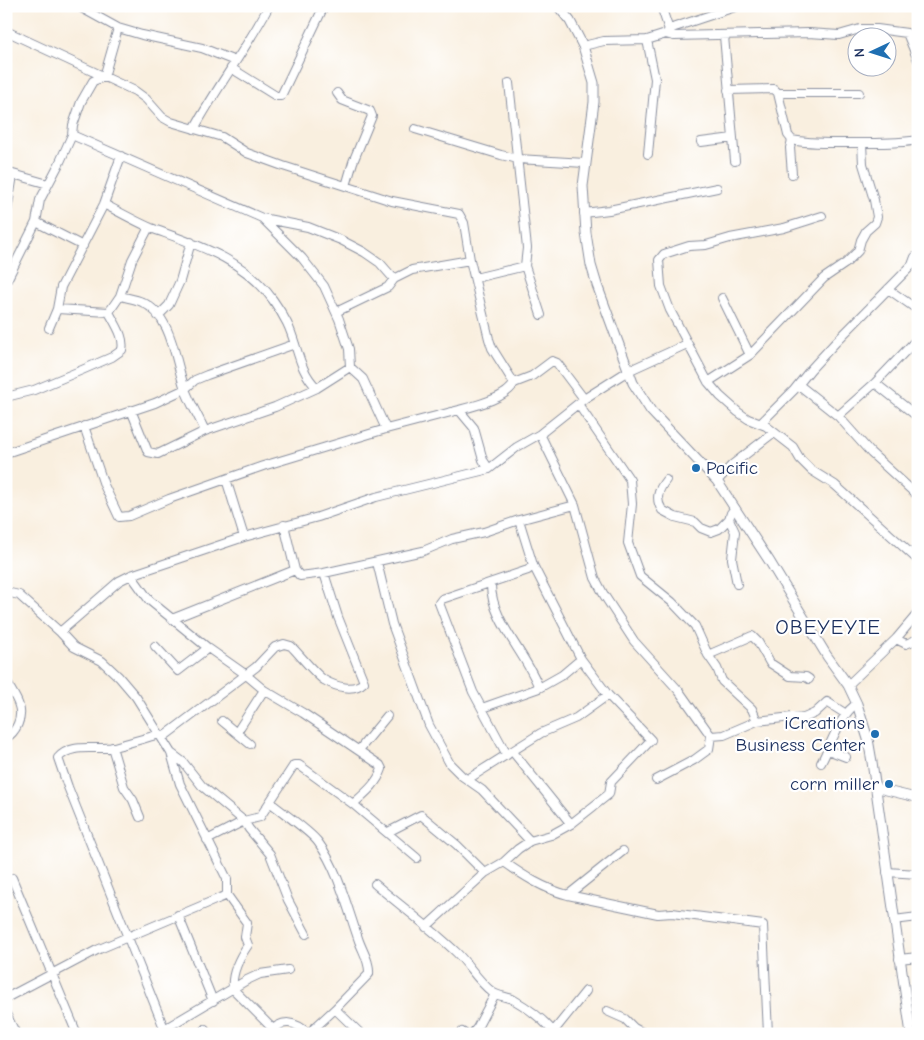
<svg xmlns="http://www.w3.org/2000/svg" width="924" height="1040" viewBox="0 0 924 1040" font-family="'Comic Neue',sans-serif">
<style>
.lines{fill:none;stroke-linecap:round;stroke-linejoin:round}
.stream{stroke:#7ab2ea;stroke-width:1}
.minor-casing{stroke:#8a8f9e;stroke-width:10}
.major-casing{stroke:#8a8f9e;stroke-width:11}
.minor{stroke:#fff;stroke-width:8}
.major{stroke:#fff;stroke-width:9}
.poi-dot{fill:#1f6fb2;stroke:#fff;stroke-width:2}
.labels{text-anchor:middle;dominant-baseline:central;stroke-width:4.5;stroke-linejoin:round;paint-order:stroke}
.poi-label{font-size:19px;fill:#1b2f5e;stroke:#fff;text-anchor:end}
.quarter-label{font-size:21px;letter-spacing:1px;fill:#1b2f5e;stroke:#fff}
</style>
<rect width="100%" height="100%" fill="#fff"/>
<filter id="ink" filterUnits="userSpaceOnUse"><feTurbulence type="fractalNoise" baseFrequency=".02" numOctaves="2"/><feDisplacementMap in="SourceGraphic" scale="10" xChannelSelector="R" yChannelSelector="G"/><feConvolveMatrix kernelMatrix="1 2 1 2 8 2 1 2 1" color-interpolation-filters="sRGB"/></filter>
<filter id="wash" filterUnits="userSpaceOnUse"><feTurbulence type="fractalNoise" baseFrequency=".0096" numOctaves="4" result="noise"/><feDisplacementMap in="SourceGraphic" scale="20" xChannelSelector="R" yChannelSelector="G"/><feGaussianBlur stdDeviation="1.12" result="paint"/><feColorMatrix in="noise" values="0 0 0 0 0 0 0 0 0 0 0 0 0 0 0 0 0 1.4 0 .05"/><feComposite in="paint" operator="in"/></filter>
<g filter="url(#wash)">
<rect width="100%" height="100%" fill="#f9efdf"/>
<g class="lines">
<!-- stream -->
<path class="stream" d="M915 1023H918"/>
</g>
</g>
<g filter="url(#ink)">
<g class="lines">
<defs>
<path id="minor" d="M78 6 118 28 142 35 202 48 235 61
M661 6 669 30
M6 31 135 91 146 99 162 117 171 122 222 137 247 153 283 166 392 201 459 214 464 223 470 260 489 339 492 348 514 383
M666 34 669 30 675 27 738 6
M724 36 735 161
M647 40 655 79 648 154
M583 46 604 41 647 40 666 34 674 36 809 33 839 35 860 29H877L907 33 918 60
M231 68 276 96H281L324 6
M509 83 527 248 525 266 541 315
M728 90 774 89 778 93 788 135 792 140C811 144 831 143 851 143 873 143 896 144 918 140
M337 93 342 100 370 111 372 116 353 162 346 186
M778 93H859
M194 129C217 87 246 49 269 6
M415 129 501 155 518 159 585 163
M72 135 262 218 302 258 324 286 339 319 349 349 350 367 363 379 386 429
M792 140 790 148 792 174
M701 142 733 138
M6 172 48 184
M104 204C119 212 135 221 151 228 197 245 243 258 273 300 278 307 283 315 287 323 298 345 298 370 317 388
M584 213 609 210 717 188
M822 216 784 228 730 238 706 245 689 246 664 254 659 260 661 286 670 310 708 382 720 396 738 412 748 419 766 426 793 447 800 459 811 470 835 485 918 560
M6 217 13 175
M262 218 308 227 341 240 364 252 380 263 394 279
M36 222 83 246
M475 278 525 266
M6 282 36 222 40 200 59 164 72 135 73 125 81 102 93 81 104 77 118 28
M888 289 918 310
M120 296C127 298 136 299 142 302 173 316 175 362 185 389 190 403 199 417 205 431
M722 298 750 355
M57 309 109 312 120 296 132 260 149 227
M336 312 388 287 394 279 412 270 470 260
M158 316 169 305 180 281 191 242
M49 328 57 309 61 287 104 204 121 156
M708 382 750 355 824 278 846 263 858 251 861 240 866 231 875 223 877 217 874 200 863 164 862 143
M875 383 918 417
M799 385 838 416 871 453 918 496
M6 397 34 390 82 370 112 357 122 350C125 337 115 324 109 312
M578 404 630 480 632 504 628 543 640 576 672 602 695 626 708 655 717 668 722 681 752 709 757 721
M131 410 148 452 158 454 205 431 275 407 317 388 350 367
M459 410C474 406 508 398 514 383L532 376 552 361 557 363 584 399
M838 416 875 383 918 338
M760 424 794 390 811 369 835 343 912 265 915 257
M84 426 104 485 119 517 129 516 169 499 263 466 386 429 459 410 474 428 483 460 489 469
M540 434 575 505 595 578 604 595 634 641 679 691 711 736
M6 453 155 403 185 389 195 380 207 375 295 344
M226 479 244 537
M666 480C658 490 655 499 662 510L675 517 695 522 701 528 711 532 719 529 729 519
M717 481 732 465 773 433
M735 508 731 513 729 519 735 532 732 559 737 584
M377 562 392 624 429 725 450 764 462 776 482 790 530 841
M295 570 300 576 324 573 423 551 452 539 484 532 519 520 575 505
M131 575 149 600 208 648 245 674 264 690 303 713 380 765 382 769C377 784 365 793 353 804
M491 583C490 620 527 654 539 688
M6 592 19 595 60 632 74 647 102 661 119 677 136 697 171 753 180 784 227 879V895L247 923 245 937 248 945C239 958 231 973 233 989L273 1029
M172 619 295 570 284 525
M60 632 119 581 131 575 244 537 318 517 376 497 489 469 517 447 540 434 584 399 628 371 687 344
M896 639 906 644 918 639
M155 646 178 671 208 648
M708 655 752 636 758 642 770 663 790 676 806 677 809 679
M6 681C10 689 17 698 19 706 23 718 16 732 6 738
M848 685 896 639 918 613
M482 708 539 688 562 675 581 659
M222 721 250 744
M237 732 264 690
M160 734C145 738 129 743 114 747 96 751 72 742 58 758L68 787 164 1028
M162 738 256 667 275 647 284 644 291 646C299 654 315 674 324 680 336 687 354 692 364 682L338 617 324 573
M112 747 124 787 133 800 140 817
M359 750 387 716
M828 750 846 757
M513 752 571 824
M171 753 183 762 202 786 244 821 249 829 270 854 288 900 306 934
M507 755 473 692 439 603 442 599 528 570 533 565
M821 763C830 747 841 712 857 704
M468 779 541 733 576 718 608 695
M656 780 694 760 709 749 711 736 724 735 757 721 792 717 804 718 815 713 827 702 846 714
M876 788 918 798
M271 803C283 813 310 831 318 842 338 869 348 910 359 941 363 952 370 962 369 974L335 1009 309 1033
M388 832 421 815 457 845 485 873
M207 840 244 821 260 817 294 765H299L353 804 417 858
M504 862C524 876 544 889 568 895L658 914 672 913 763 925 768 1034
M887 872 918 874
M6 881 12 878 77 1034
M375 884C402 907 431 928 457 953 469 965 478 981 492 992 499 997 507 996 514 1000 528 1008 545 1021 555 1034
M568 895 623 851
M178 915 213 1001
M894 920 918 917
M426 927 485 873 504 862 518 849 530 841 551 835 571 824 609 794 611 782 651 740 608 695 581 659 533 565 519 520
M899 959 918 957
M6 998 97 950 227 895
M335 1009 361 1034
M607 1011 625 1019 634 1028 645 1034
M6 1014 16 1034
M553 1032 586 991
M156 1034 247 980 260 974 288 970
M200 1034 205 1029
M268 1034C282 1018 295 1021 309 1034
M460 1034 462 1032 465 1034
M472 1034 477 1028 495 994"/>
<path id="major" d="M558 6 570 21 583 46 594 83V102L583 186 586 233 591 265 597 285 633 383 651 411 717 481 770 562 827 656 848 685 857 704 868 739 872 762 911 1034"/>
</defs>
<!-- minor casing -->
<use href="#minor" class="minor-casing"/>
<!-- major casing -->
<use href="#major" class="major-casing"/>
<!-- minor -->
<use href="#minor" class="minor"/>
<!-- major -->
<use href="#major" class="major"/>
</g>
</g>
<!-- markers -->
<g class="poi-dot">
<circle cx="696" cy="468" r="5"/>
<circle cx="875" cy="734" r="5"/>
<circle cx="889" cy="784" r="5"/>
</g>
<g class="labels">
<!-- poi labels -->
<g class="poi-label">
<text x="706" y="468" text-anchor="start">Pacific</text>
<text x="865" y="723">iCreations<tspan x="865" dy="22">Business Center</tspan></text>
<text x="879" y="784">corn miller</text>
</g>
<!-- quarter labels -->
<g class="quarter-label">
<text x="828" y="627">OBEYEYIE</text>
</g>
</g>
<!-- margin -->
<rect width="924" height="1040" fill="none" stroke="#fff" stroke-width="25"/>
<!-- north arrow -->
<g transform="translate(872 52) rotate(266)"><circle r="24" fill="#ffffff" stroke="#a4acbf"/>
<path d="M0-4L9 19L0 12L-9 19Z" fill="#1f6fb2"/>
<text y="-8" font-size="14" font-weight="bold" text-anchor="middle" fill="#1b2f5e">N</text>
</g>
</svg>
